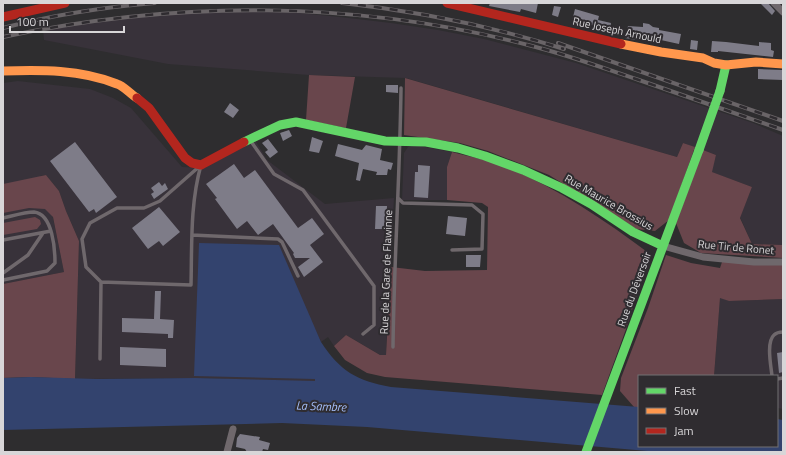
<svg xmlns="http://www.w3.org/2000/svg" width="786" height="455" viewBox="0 0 786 455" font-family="'Titillium Web',sans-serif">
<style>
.built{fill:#38323a}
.green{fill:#69464c}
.water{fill:#33436e}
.building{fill:#7e7c88}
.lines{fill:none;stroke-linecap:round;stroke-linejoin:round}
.lane{stroke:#6f686c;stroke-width:3.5}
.street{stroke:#6f686c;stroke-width:7}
.fast{stroke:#63d668;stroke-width:9}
.slow{stroke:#ff974d;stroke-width:9}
.jam{stroke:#b3261e;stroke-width:9}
.rail-casing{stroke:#696467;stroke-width:4}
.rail{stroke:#2f2c30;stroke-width:2.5;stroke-dasharray:8;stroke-linecap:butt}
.fast-bridge{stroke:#63d668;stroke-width:9}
.labels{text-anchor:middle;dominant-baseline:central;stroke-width:4;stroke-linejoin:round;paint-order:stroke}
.street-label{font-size:11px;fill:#d8d6d8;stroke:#2f2c30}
.water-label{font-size:12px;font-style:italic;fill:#a5bffb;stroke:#2f2c30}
</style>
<rect width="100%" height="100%" fill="#2e2d2f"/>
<!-- built -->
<path class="built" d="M234 12H289L340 17 391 23 438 30 484 39 576 63 753 123 783 136V245L752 244 740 217 752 187 711 172 716 155 683 143 677 157 406 78 309 75 168 64 44 40 43 30 124 18 178 13Z
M18 81 90 89 113 98 131 108 182 167 205 168 255 140 267 160 325 204 394 198 386 355H380L346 335 334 346 328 337 321 342 315 329V382L195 378 75 379 79 241 66 211 59 191 46 175 40 176 51 208 64 272 3 284V83Z
M414 145 452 152 447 167V200H402L404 153 408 147Z
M720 297 729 301 783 299V409L777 408V376H714Z"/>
<!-- green -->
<path class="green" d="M309 75 355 77 346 128 306 120Z
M405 78 677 157 683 143 695 147 669 220 655 231 636 229 549 175 488 151 460 143 404 135Z
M703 150 716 155 712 172 752 187 740 218 752 244 783 245V258L701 253 684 243 676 223Z
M452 152C470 157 489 160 506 167 559 189 604 220 650 254L626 329 602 395 385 377 367 373 345 360 334 346 346 335 380 355H386L391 267 425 271 487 270 488 207 482 203 447 200V167Z
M46 175 59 191 66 211 79 241 75 379 31 377 3 378V284L64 272 53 217 45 209 29 208 3 213V184Z
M35 217 40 220 41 224 37 229 3 235V223Z
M666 255 691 263 720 268 723 259 783 262V299L729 301 720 298 714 376H639V407H634L620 391 621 378 648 308Z"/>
<!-- water -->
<path class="water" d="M199 243 279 245 321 342C340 371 357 381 391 387L639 407V446H777V419L783 420V452H659L367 427 282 423 3 430V378L31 377 97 379 195 378 315 381V379L194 376Z"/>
<!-- building -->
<path class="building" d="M490 3H538L536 13 521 9 520 12 489 6Z
M760 3H768L775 11 772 15Z
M554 6 561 7 558 17 552 15Z
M575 9 599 16 598 20 611 23 610 29 572 21Z
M643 23 649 24 653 27 659 28V30L681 34 679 44 638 35 636 40 625 38 628 26 643 27Z
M691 40 698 41 697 50 690 49Z
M712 41 726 42 759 46V42L771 43V50L774 51 773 57 718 51V52H711Z
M758 69 783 70V80L758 79Z
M386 85H398V93L386 92Z
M230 103 239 110 233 118 224 112Z
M289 130 292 136 283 141 280 133Z
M312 137 323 141 319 153 309 151Z
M268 139 278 152 270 158 265 152 268 150 262 143Z
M75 142 117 197 96 213 94 209 89 212 50 161Z
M338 144 362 150 366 145 382 149 380 160 393 163 391 170 388 169 387 175H376L377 172 363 169 360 181 356 180 359 163 335 156Z
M234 164 244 178 255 170 298 228 312 218 324 234 310 245 323 262 304 277 298 267 310 258H295L293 254 294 253 273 224 258 235 247 221 237 229 215 199 217 198 206 184Z
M418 165 430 166 428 198 414 197 415 172H418Z
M159 182 162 186 165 183 168 189 154 199 151 194 154 192 151 188Z
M376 206H387L386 229H375Z
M159 207 180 232 163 246 159 241 148 249 132 228Z
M448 216 467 218 465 236 446 234Z
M466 255H481L480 267H466Z
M155 291H161L160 319 174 320 173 338H168V334L122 332V318L154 319Z
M120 347 166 349V367L120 365Z
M783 352V372L779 373 777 353Z
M240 434 260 437 259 440 270 443 268 450 263 449 262 452H247L245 449 236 447 237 438Z"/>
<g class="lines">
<!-- lane -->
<path class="lane" d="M250 140 274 174 303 190 374 286V325L363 334
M201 165C190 204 192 245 191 285L101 282 86 267 82 239 90 223 117 208H144L160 201Z
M398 198 403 203 472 205 483 214 482 249 452 250
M3 218C12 216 25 212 34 212 53 214 55 250 55 263L47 271 3 280
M192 235 278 239 282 242 298 276
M3 240 51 231
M3 273 28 255 43 233
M393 347C394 260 400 174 401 88
M100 359 101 282
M772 376C771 366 766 342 774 335 776 333 780 332 783 332
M777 379 783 378"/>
<!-- street -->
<path class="street" d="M774 3 783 12
M663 246 703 257 754 262H783
M227 452 233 429"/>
<!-- fast -->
<path class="fast" d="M720 91 726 65
M244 142 280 125 296 122 385 141 426 142 458 148 485 156 523 170 562 188 591 204 633 232 663 246
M586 452 699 150"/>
<!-- slow -->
<path class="slow" d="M621 44 661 52 703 58 714 63 726 65 756 62 783 64
M3 71C41 70 80 69 117 84 124 86 130 94 137 98"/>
<!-- jam -->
<path class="jam" d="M447 3 621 44
M3 17 65 3
M137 98 149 108 185 158 192 163 201 165 244 142"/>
<defs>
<path id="rail" d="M342 3C417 11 491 26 564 49
M3 28C53 15 104 7 155 3
M3 37C178 0 358 0 532 46 568 55 603 68 639 80 687 97 735 113 783 130
M558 43 783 121"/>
</defs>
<!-- rail casing -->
<use href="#rail" class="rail-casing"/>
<!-- rail -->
<use href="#rail" class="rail"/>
<!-- fast-bridge -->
<path class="fast-bridge" d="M699 150 720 91"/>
</g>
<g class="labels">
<!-- street labels -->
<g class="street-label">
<text transform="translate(617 30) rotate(12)">Rue Joseph Arnould</text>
<text transform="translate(609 202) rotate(30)">Rue Maurice Brossius</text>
<text transform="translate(736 247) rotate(5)">Rue Tir de Ronet</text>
<text transform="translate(386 272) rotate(-88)">Rue de la Gare de Flawinne</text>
<text transform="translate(634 289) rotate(-70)">Rue du Déversoir</text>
</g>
<!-- water labels -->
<g class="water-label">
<text transform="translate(321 406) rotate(2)">La Sambre</text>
</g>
</g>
<!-- border -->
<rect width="786" height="455" fill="none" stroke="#d8d6d8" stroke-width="8"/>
<!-- legend -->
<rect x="638" y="375" width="140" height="72" fill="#2f2c30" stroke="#737073"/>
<rect x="646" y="388" width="20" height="6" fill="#63d668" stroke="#737073"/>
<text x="674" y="395" font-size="12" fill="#d8d6d8">Fast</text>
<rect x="646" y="408" width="20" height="6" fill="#ff974d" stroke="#737073"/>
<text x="674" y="415" font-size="12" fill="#d8d6d8">Slow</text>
<rect x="646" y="428" width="20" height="6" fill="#b3261e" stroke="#737073"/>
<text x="674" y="435" font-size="12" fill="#d8d6d8">Jam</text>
<!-- scale -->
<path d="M10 26v6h114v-6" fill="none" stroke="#d8d6d8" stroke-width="2"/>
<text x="16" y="26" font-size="12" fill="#d8d6d8" stroke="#2f2c30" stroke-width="3" paint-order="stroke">100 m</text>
</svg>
